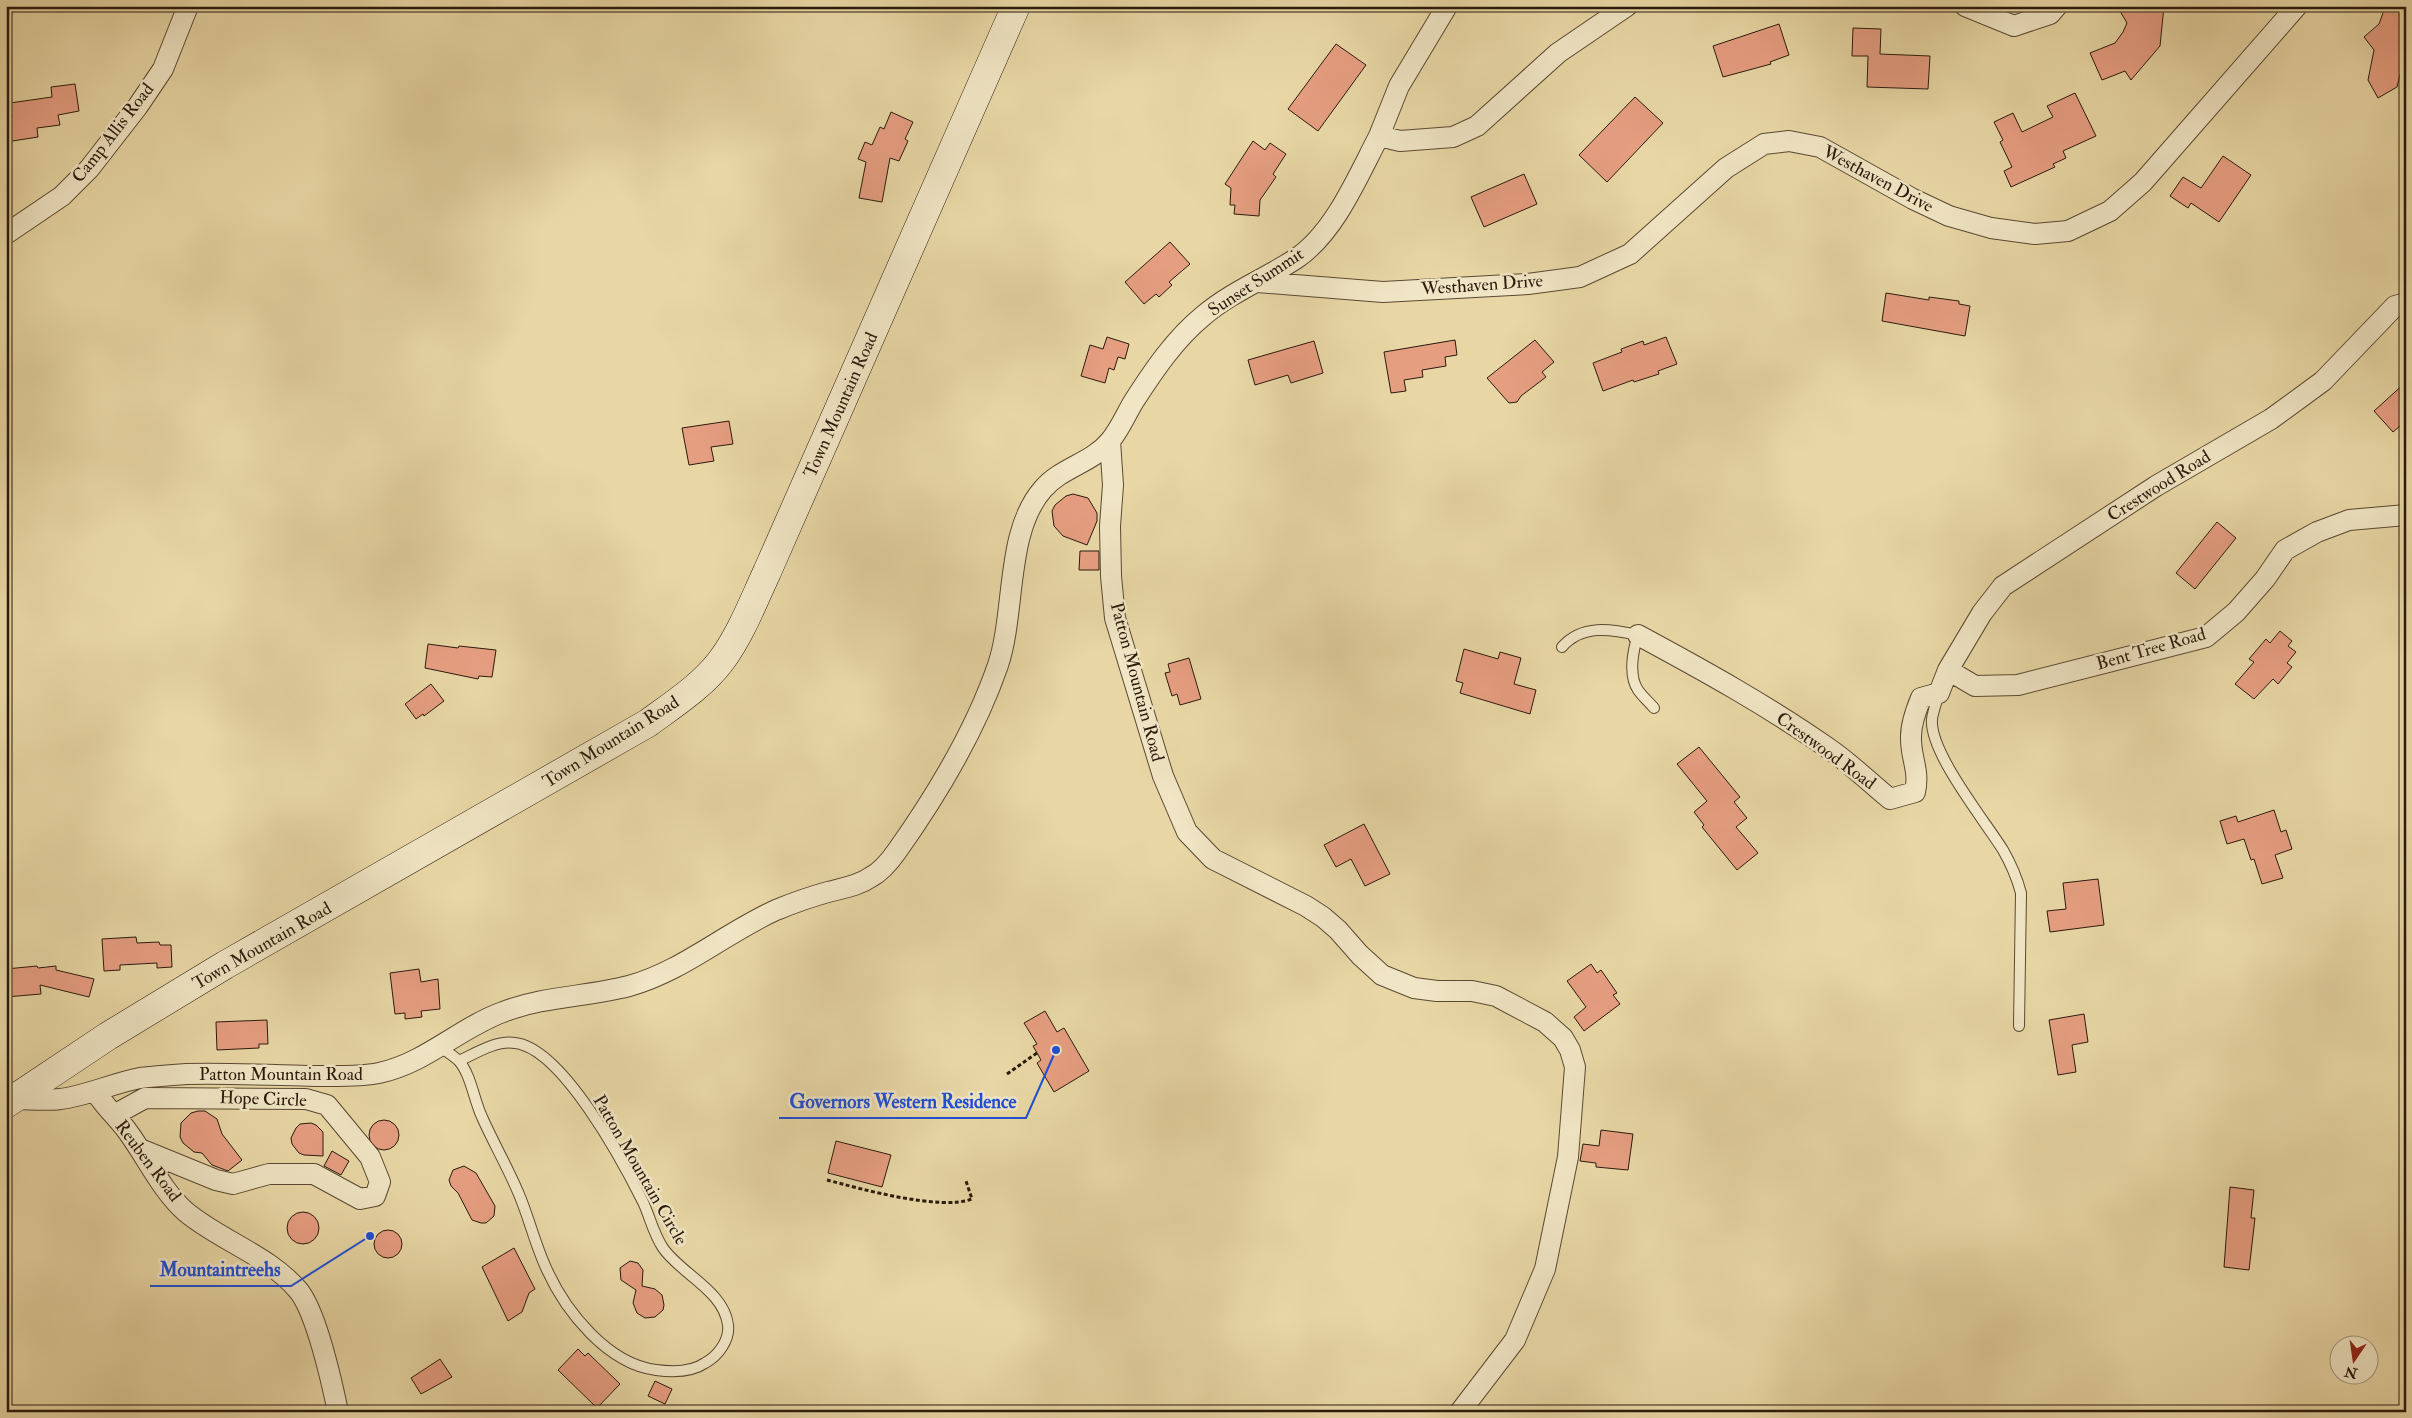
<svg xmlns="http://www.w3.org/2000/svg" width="2412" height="1418" viewBox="0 0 2412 1418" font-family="'IM FELL Double Pica',serif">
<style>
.building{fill:#e69e81;stroke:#2a1a0c}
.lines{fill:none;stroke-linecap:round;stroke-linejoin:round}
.service-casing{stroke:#5a4932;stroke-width:12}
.minor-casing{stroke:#5a4932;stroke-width:22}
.secondary-casing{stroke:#2a1a0c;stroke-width:29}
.path{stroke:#2a1a0c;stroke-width:3;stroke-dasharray:4 2.5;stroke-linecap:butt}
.service{stroke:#f0e5c4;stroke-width:10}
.minor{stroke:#f0e5c4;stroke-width:20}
.secondary{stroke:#f0e5c4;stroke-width:28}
.labels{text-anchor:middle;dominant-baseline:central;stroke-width:5;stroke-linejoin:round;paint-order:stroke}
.street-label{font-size:18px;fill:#2a1a0c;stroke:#f0e5c4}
.leader{fill:none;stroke:#1d4ed8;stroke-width:2}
.callout-dot{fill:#1d4ed8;stroke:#f0e5c4;stroke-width:2}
.callout-label{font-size:19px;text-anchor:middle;font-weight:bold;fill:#1d4ed8;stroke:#f0e5c4;stroke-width:5;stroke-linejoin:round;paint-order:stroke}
</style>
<rect width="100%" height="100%" fill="#e8d7a5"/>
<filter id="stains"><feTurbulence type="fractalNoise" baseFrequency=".004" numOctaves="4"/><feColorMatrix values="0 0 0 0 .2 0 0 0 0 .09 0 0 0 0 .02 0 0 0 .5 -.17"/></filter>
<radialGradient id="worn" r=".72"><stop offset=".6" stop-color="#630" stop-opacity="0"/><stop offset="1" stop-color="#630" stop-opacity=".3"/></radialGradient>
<!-- building -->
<path class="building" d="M2117 6H2164L2160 46 2131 80 2125 71 2102 80 2090 53 2115 43 2123 32 2127 23Z
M2388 6H2406V50L2397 87 2378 98 2368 80 2374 50 2364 37 2379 24 2384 10Z
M1779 24 1789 55 1770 62 1771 64 1723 77 1713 46Z
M1853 28 1881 29 1880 54 1930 56 1928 89 1867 87 1868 56H1852Z
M1336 44 1366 65 1318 131 1288 109Z
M75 84 79 111 58 115 60 125 37 128 38 137 6 142V119L12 118 10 103 52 97 51 87Z
M2075 93 2096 136 2063 151 2066 158 2053 164 2055 167 2011 187 2004 171 2012 167 2000 142 2003 140 1994 122 2013 113 2022 132 2053 117 2047 106Z
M1635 97 1663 123 1607 182 1579 155Z
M891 112 913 122 905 139 908 141 899 161 890 158 882 202 859 198 866 162 858 159 865 142 872 145 880 127 884 129Z
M1253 141 1265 150 1270 143 1286 154 1273 174 1276 177 1260 200 1259 216 1234 214 1235 205H1230L1231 188 1225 184Z
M2223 156 2251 175 2219 222 2191 203 2188 208 2170 196 2183 177 2201 188Z
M1524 174 1537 204 1484 227 1471 197Z
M1170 242 1190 264 1169 282 1172 285 1159 297 1156 294 1144 304 1125 282Z
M1886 293 1929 300V297L1959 301V304L1970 306 1965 336 1882 321Z
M1107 337 1129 344 1125 359 1118 357 1114 370 1109 368 1105 383 1081 376 1090 345 1103 349Z
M1666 337 1677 364 1658 371 1659 374 1634 382 1633 380 1603 391 1593 363 1622 352 1621 349 1643 341 1644 345Z
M1455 340 1457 355 1445 357 1446 366 1422 370 1423 377 1404 380 1406 391 1391 393 1384 352Z
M1535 340 1554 362 1542 372 1546 377 1521 396 1517 402 1509 403 1487 378Z
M1314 341 1323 373 1291 383 1288 375 1255 385 1248 360Z
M2406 382V421L2393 432 2374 411Z
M729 421 733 444 711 447 714 461 689 465 682 428Z
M1073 494 1088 498 1097 513V521L1087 545 1063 536 1054 526 1052 511 1055 505 1066 496Z
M2217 522 2236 538 2195 589 2176 573Z
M1080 551H1099V570H1079Z
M2280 631 2292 641 2288 646 2296 652 2287 663 2292 667 2278 684 2273 679 2254 699 2235 684 2254 662 2249 659 2266 639 2270 643Z
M428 644 458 648 459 646 496 650 492 677 479 676 478 679 425 668Z
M1464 649 1498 659 1500 652 1521 658 1514 684 1536 690 1530 714 1460 693 1463 683 1456 681Z
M1189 658 1201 699 1180 705 1177 694 1172 696 1165 673 1170 672 1168 664Z
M431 684 444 701 424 716 423 714 416 719 405 704Z
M1699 747 1740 797 1734 802 1747 818 1736 827 1758 853 1737 870 1702 827 1704 825 1694 812 1707 801 1677 764Z
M2274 810 2281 832 2286 830 2292 849 2275 855 2283 878 2262 884 2254 859 2251 860 2244 839 2227 844 2220 821 2236 816 2238 822Z
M1364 824 1390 874 1365 886 1351 859 1336 867 1324 845Z
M2098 879 2104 925 2050 932 2047 911 2066 909 2063 883Z
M136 937 137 943 159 942 160 945H171L172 967 157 968V963L120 965V970L104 971 102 939Z
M1591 964 1597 973 1601 970 1617 993 1613 995 1620 1004 1584 1031 1574 1017 1586 1007 1567 981Z
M37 966 38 968 56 966V970L94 979 89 997 40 985 41 994 6 997V969Z
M419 969 421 982 438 979 440 1009 421 1011 422 1017 405 1019V1013L395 1014 390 973Z
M1045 1011 1057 1032 1064 1028 1089 1071 1054 1092 1037 1063 1041 1060 1033 1046 1037 1044 1024 1023Z
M2084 1014 2088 1042 2072 1045 2076 1072 2058 1075 2049 1020Z
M267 1020 268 1044H259V1048L217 1050 216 1022Z
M198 1111H205L217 1119 222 1134 242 1160 228 1171 212 1165 202 1153 194 1152 183 1143 180 1137 181 1123 191 1113Z
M369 1135a15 15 0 1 1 30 0a15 15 0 1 1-30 0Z
M311 1123 316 1125 323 1132V1156L304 1155 299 1153 292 1144 291 1138 296 1128 300 1124Z
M1601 1130 1633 1134 1628 1170 1596 1167V1163L1580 1161 1583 1144 1599 1146Z
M836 1141 891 1155 882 1187 828 1173Z
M332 1151 349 1161 341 1175 324 1166Z
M464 1166 476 1173 495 1206 494 1216 486 1223H481L472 1220 458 1193 451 1186 449 1180 453 1170Z
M2230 1187 2254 1190 2251 1218H2255L2249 1270 2224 1267Z
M287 1228a16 16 0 1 1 32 0a16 16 0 1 1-32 0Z
M374 1244a14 14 0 1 1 28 0a14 14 0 1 1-28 0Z
M514 1248 535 1289 529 1293 522 1312 508 1321 482 1267Z
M630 1261 638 1263 643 1270 642 1286 655 1289 662 1295 664 1305 663 1310 655 1317 645 1318 637 1313 633 1303 636 1290 621 1280 620 1268Z
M578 1349 585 1356 588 1353 620 1384 597 1408 558 1370Z
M440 1359 452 1377 421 1394 411 1378Z
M655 1381 672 1389 665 1404 648 1396Z"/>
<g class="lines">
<defs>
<path id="service" d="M1562 647C1582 624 1611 629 1638 635 1633 650 1628 675 1638 690 1642 696 1649 702 1654 708
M1939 693C1937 701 1933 711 1932 719 1929 752 1985 821 2003 850 2011 864 2017 878 2021 893L2019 1026
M440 1047C446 1051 454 1056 459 1061 471 1075 474 1100 482 1117 493 1142 507 1166 518 1192 529 1217 535 1245 547 1270 566 1312 608 1364 656 1370 671 1372 692 1372 705 1363 718 1356 730 1340 728 1325 724 1291 681 1274 663 1248 653 1233 650 1217 643 1202 623 1162 562 1048 515 1043 496 1040 476 1053 459 1061"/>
<path id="minor" d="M1965 6 2014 26 2050 14 2057 6
M1379 136 1399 86 1447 6
M6 234 62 196 89 169 138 106 163 69 188 6
M1257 282 1383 292 1528 284 1580 277 1630 254 1726 168 1764 144 1789 141 1820 147 1913 199 1949 216 1991 228 2035 234 2068 231 2110 211 2143 182 2297 6
M1110 441 1113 485 1110 526 1111 576 1115 618 1163 776 1187 832 1213 859 1306 906 1323 917 1338 930 1360 955 1382 975 1414 988 1437 991H1472L1496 996 1545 1022 1563 1038 1570 1050 1575 1067 1568 1157 1545 1269 1515 1340 1460 1412
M1638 635C1703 670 1768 706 1828 748 1850 763 1869 782 1890 799L1915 792C1920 770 1910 757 1911 736 1911 723 1916 710 1921 698L1939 693 1948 670 1982 613 2003 586 2156 486 2271 419 2323 381 2395 306 2406 303
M1948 670 1975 686 2018 685 2206 637 2236 612 2265 579 2285 550 2317 532 2349 520 2406 515
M95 1091C104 1106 118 1118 128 1132 147 1158 162 1191 186 1212 221 1241 268 1255 298 1290 316 1311 332 1383 338 1412
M14 1099C29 1099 45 1101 60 1099 87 1096 113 1083 140 1078 155 1076 171 1075 186 1074 229 1073 272 1075 315 1076 336 1076 359 1077 379 1073 426 1063 459 1028 503 1012 544 996 587 997 629 986 683 971 725 933 776 910 793 903 810 897 828 892 843 888 858 886 871 877 882 871 890 861 897 851 936 796 976 729 998 665 1016 611 1005 532 1043 489 1062 467 1092 463 1110 441 1120 429 1126 414 1134 401 1154 370 1175 339 1203 316 1231 292 1267 278 1297 258 1335 232 1358 176 1379 136L1400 141 1453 137 1477 126 1558 53 1627 6
M114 1115 145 1098 306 1099 327 1105 370 1157 380 1182 375 1196 360 1199 314 1174H269L233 1184 216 1180 140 1149"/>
<path id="secondary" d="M6 1104 108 1036 225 965 648 723C674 704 702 686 721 661 741 634 753 602 767 572L1016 6"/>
</defs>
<!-- service casing -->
<use href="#service" class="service-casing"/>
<!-- minor casing -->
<use href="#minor" class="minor-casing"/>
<!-- secondary casing -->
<use href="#secondary" class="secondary-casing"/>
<!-- path -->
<path class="path" d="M1007 1074 1037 1053
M827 1180C861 1189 940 1211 972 1199L966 1181"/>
<!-- service -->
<use href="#service" class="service"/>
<!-- minor -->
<use href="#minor" class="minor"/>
<!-- secondary -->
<use href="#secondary" class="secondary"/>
</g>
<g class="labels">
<!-- street labels -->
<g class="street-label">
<text transform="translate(113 133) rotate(-52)">Camp Allis Road</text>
<text transform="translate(1878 179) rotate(28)">Westhaven Drive</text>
<text transform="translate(1256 282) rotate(-33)">Sunset Summit</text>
<text transform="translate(1482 285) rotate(-4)">Westhaven Drive</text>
<text transform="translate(841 405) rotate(-66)">Town Mountain Road</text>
<text transform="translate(2159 486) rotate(-32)">Crestwood Road</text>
<text transform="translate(2151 649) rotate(-16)">Bent Tree Road</text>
<text transform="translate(1137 682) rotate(75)">Patton Mountain Road</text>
<text transform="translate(611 742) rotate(-32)">Town Mountain Road</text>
<text transform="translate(1826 751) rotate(36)">Crestwood Road</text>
<text transform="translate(262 946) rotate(-30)">Town Mountain Road</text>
<text x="281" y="1074">Patton Mountain Road</text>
<text transform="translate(263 1099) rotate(2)">Hope Circle</text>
<text transform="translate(148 1161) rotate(53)">Reuben Road</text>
<text transform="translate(640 1170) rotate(60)">Patton Mountain Circle</text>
</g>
</g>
<!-- callouts -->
<path class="leader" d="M1056 1050L1026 1118H779M370 1236L291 1286H150"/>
<g class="callout-dot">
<circle cx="1056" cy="1050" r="5"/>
<circle cx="370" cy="1236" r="5"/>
</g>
<g class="callout-label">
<text x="903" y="1108">Governors Western Residence</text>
<text x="220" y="1276">Mountaintreehs</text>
</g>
<!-- margin -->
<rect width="2412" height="1418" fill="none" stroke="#e8d7a5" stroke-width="25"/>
<rect x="8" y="8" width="2397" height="1403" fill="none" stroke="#2a1a0c" stroke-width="2.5"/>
<rect x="12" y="12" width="2387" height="1393" fill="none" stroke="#2a1a0c"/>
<!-- north arrow -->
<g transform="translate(2354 1360) rotate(193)"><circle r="24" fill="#f0e5c4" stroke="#a1947a"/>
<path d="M0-4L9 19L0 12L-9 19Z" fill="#8f2418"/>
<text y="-8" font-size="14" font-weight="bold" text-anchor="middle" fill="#2a1a0c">N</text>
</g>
<rect width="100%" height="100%" filter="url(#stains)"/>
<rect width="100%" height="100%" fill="url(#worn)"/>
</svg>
